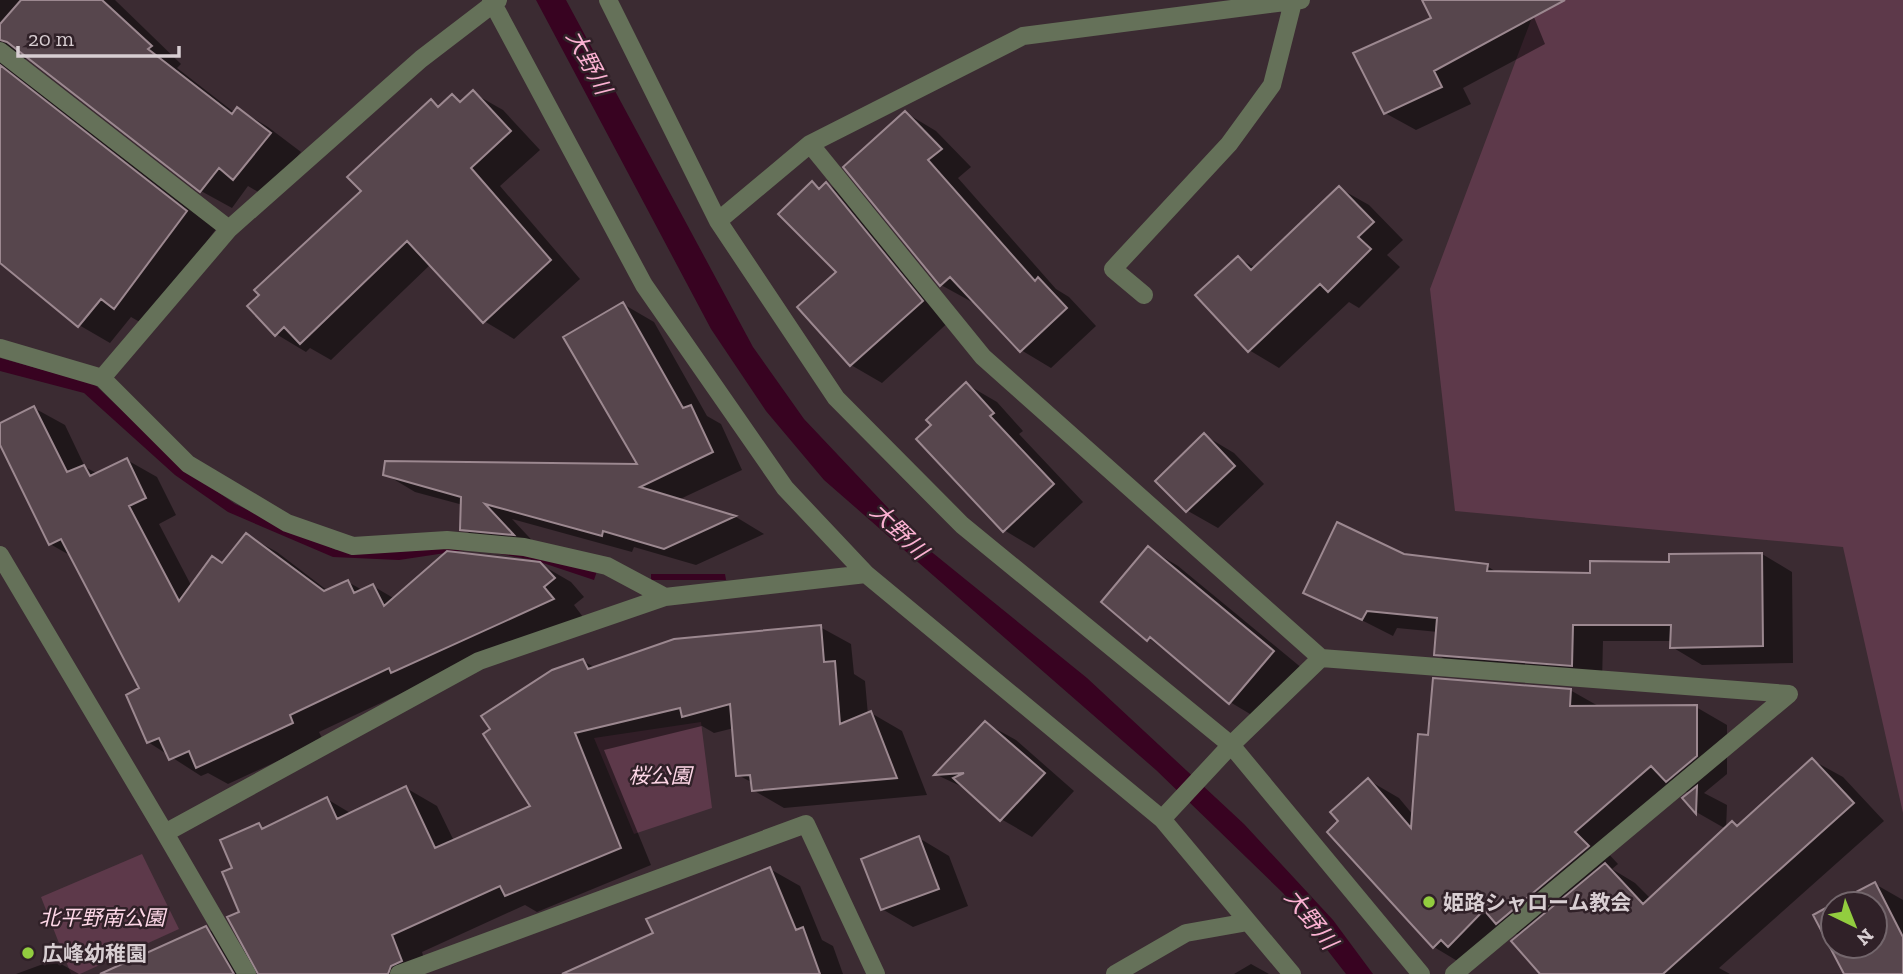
<svg xmlns="http://www.w3.org/2000/svg" width="1903" height="974" viewBox="0 0 1903 974" font-family="'Zilla Slab','Noto Sans JP',serif">
<style>
.green{fill:#5d394a}
.water{fill:#380321}
.shadow{fill:#0007;fill-rule:evenodd}
.building{fill:#57464d;stroke:#9c8890;stroke-width:2}
.lines{fill:none;stroke-linecap:round;stroke-linejoin:round}
.minor{stroke:#657159;stroke-width:18}
.poi-dot{fill:#92cd3f;stroke:#302128;stroke-width:2.5}
.labels{text-anchor:middle;dominant-baseline:central;stroke-width:5;stroke-linejoin:round;paint-order:stroke}
.park-label{font-size:21px;font-style:italic;fill:#fed7e7;stroke:#302128}
.poi-label{font-size:21px;font-weight:bold;fill:#d8ced2;stroke:#302128;text-anchor:start}
.water-label{font-size:23px;font-style:italic;fill:#fbb1d2;stroke:#302128}
</style>
<rect width="100%" height="100%" fill="#3b2b32"/>
<!-- green -->
<path class="green" d="M1525 0H1903V813L1843 547 1455 511 1430 289 1531 20Z
M701 722 712 808 634 834 594 738Z
M142 854 179 929 80 974H71L41 897Z"/>
<!-- water -->
<path class="water" d="M536 0H566L753 347 804 419 923 545 1087 678 1244 824 1333 920 1373 974H1346L1283 893 1156 770 824 480 766 411 711 329Z
M0 358 94 384 182 467 235 504 336 550 401 551 473 544 597 571 594 580 534 560 472 549 399 560 333 557 228 512 175 475 84 393 0 371Z
M651 574H725L726 580H651Z"/>
<!-- shadow -->
<path class="shadow" d="M0 0H115L181 64 177 68 235 113 238 109 268 127 301 152 265 196 248 186 232 208 201 191 27 57 19 67 216 229 145 325 131 317 110 343 79 325 0 260Z
M1460 0H1527L1545 44 1463 88 1471 104 1416 130 1385 113 1433 18Z
M473 93 503 110 540 150 500 186 580 279 514 339 484 321 431 264 331 360 310 348 306 352 276 334 363 191 431 101 441 107 452 96 463 102Z
M906 113 936 131 971 167 958 178 1056 289 1069 297 1096 326 1051 368 1021 350 974 300 972 302 941 285Z
M812 183 822 189 827 184 857 202 952 319 882 383 851 365 799 307 839 272Z
M1339 188 1369 205 1403 240 1387 255 1400 267 1359 308 1349 302 1279 368 1249 350 1238 258 1256 268Z
M623 304 654 322 707 416 721 424 742 470 678 500 736 517 764 534 696 565 634 547 632 552 512 519 542 551 493 546 462 529 463 505 415 492 385 474 640 466Z
M966 384 997 402 1023 431 1019 434 1083 502 1034 548 1004 530 933 425Z
M34 408 65 425 85 467 98 474 127 460 157 477 176 515 159 524 192 587 224 564 246 535 277 552 328 591 348 582 364 591 373 586 395 599 540 564 571 582 584 597 574 605 583 617 417 686 319 732 323 740 228 784 208 773 201 776 148 742 141 689 73 557 50 544 0 441V425Z
M1204 435 1234 453 1264 484 1218 528 1188 511 1158 481Z
M1148 548 1178 566 1303 669 1260 720 1230 702 1103 602Z
M1762 554 1792 572 1793 663 1702 665 1672 647V641H1603L1602 682 1467 672 1436 654 1438 632 1397 628 1393 636 1306 592 1403 556 1487 566 1498 573 1592 575Z
M820 627 851 644 854 674 865 681 868 715 871 713 902 731 927 795 784 808 753 790V783L738 775 734 728 714 733 702 726 604 750 651 865 537 912 525 905 422 952 425 962 396 974H275L242 913 234 869 259 825 266 829 327 799 352 814 406 788 437 806 454 841 533 807 583 661 596 668Z
M1570 690 1600 707H1696L1727 725V774L1704 793 1727 805 1726 829 1732 823 1739 827 1812 760 1843 777 1884 821 1719 968 1730 974H1543L1520 936 1511 931 1464 965 1434 947 1341 821 1368 780 1399 798 1414 816 1430 737ZM1677 786 1690 794 1684 799 1698 813 1726 829 1651 899 1635 883 1612 869 1618 864 1605 850Z
M985 723 1016 740 1074 791 1032 837 1001 819 971 791 937 775Z
M919 838 949 856 968 906 913 927 882 909Z
M770 869 800 886 822 940 833 946 843 974H567L655 933Z
M1875 884 1903 900V974H1846L1815 915 1833 906V946H1875V904H1837Z
M206 928 244 950 258 974H127Z
M54 960 79 974H16Z
M1251 964 1269 974H1234Z"/>
<!-- building -->
<path class="building" d="M21 0H102L152 46 148 49 232 114 237 107 271 133 233 180 219 168 200 192 7 42 0 40V24Z
M1422 0H1565L1434 71 1442 87 1384 114 1353 53 1431 18Z
M0 65 187 211 114 309 101 299 78 327 0 263Z
M473 90 511 131 471 168 551 260 483 323 407 241 300 344 284 327 275 336 247 306 259 295 254 290 361 191 347 177 431 99 438 107 452 94 460 102Z
M905 111 942 149 928 160 1035 281 1038 277 1067 308 1020 352 950 277 940 286 843 167Z
M812 181 819 189 826 182 923 301 850 366 797 307 836 272 778 214Z
M1339 186 1374 222 1358 237 1371 249 1328 292 1320 284 1248 352 1195 295 1238 256 1251 270Z
M623 302 683 408 691 405 713 452 640 487 736 516 664 549 603 531 602 536 485 504 514 535 460 530 461 497 383 475 385 461 637 464 563 337Z
M966 382 994 413 990 416 1054 484 1003 532 916 439 931 425 926 420Z
M34 406 67 472 84 465 90 476 127 458 146 498 129 506 179 601 212 556 222 563 246 533 324 591 348 580 354 593 373 584 384 606 447 551 540 562 555 578 544 587 554 599 391 673 389 668 290 715 293 723 196 768 189 751 169 760 159 738 147 743 126 695 139 688 61 539 49 545 0 445V423Z
M1204 433 1235 466 1186 512 1155 481Z
M1337 522 1404 554 1488 564 1487 571 1590 573V561L1669 562V554L1762 553 1763 646 1670 648 1671 625H1573L1572 666 1434 655 1437 618 1367 611 1362 620 1303 593Z
M1148 546 1274 651 1229 704 1150 637 1147 641 1101 602Z
M821 625 824 662 835 661 840 724 871 711 897 778 752 791 750 775 736 776 730 704 682 717 680 708 575 733 621 848 505 896 500 886 392 935 402 961 391 966 388 974H258L227 917 239 912 222 872 232 868 220 840 259 823 262 829 327 797 337 819 406 786 435 848 530 806 483 734 490 729 481 716 552 670 583 659 588 669 674 639Z
M1433 678 1571 689 1570 706 1697 705V756L1666 782 1651 766 1575 832 1589 846 1496 924 1484 910 1448 947 1441 940 1433 948 1327 832 1338 821 1330 812 1368 778 1411 828 1418 734 1428 735Z
M985 721 1045 773 1000 821 953 778 964 773 934 775Z
M1812 758 1854 803 1663 974H1540L1511 941 1605 863 1643 904 1732 821 1737 826Z
M1697 786 1696 814 1682 798Z
M919 836 939 889 881 910 861 859Z
M770 867 796 930 803 927 820 974H562L653 933 646 919Z
M1875 882 1903 937V974H1844L1813 915 1833 904V946H1875V904H1833Z
M206 926 234 974H100Z"/>
<g class="lines">
<!-- minor -->
<path class="minor" d="M491 0 644 285 785 488 866 574 1162 819 1292 974
M608 0 718 221 836 398 962 525 1231 745 1421 974
M0 51 229 229
M810 144 983 357 1321 658 1789 694 1454 974
M718 221 810 144 1023 36 1301 0
M1144 295 1113 269 1229 144 1272 85 1293 2
M0 348 102 378 229 229 421 59 498 0
M102 378 188 464 287 523 353 546 447 540 524 547 607 566 665 597
M0 555 165 833 479 661 665 597 866 574
M1162 819 1231 745 1321 658
M165 833 247 974
M399 974 806 824 876 974
M1115 974 1186 933 1248 922"/>
</g>
<!-- markers -->
<g class="poi-dot">
<circle cx="1429" cy="902" r="7"/>
<circle cx="28" cy="953" r="7"/>
</g>
<g class="labels">
<!-- park labels -->
<g class="park-label">
<text x="660" y="775">桜公園</text>
<text x="102" y="917">北平野南公園</text>
</g>
<!-- poi labels -->
<g class="poi-label">
<text x="1443" y="902">姫路シャローム教会</text>
<text x="42" y="953">広峰幼稚園</text>
</g>
<!-- water labels -->
<g class="water-label">
<text transform="translate(589 62) rotate(62)">大野川</text>
<text transform="translate(899 531) rotate(44)">大野川</text>
<text transform="translate(1311 919) rotate(52)">大野川</text>
</g>
</g>
<!-- north arrow -->
<g transform="translate(1854 925) rotate(137)"><circle r="33" fill="#302128" stroke="#73666c" stroke-width="2"/>
<path d="M0-5L12 26L0 18L-12 26Z" fill="#92cd3f"/>
<text y="-10" font-size="19" font-weight="bold" text-anchor="middle" fill="#d8ced2">N</text>
</g>
<!-- scale -->
<path d="M18 46v10h161v-10" fill="none" stroke="#d8ced2" stroke-width="3.5"/>
<text x="28" y="46" font-size="21" fill="#d8ced2" stroke="#302128" stroke-width="5" paint-order="stroke">20 m</text>
</svg>
